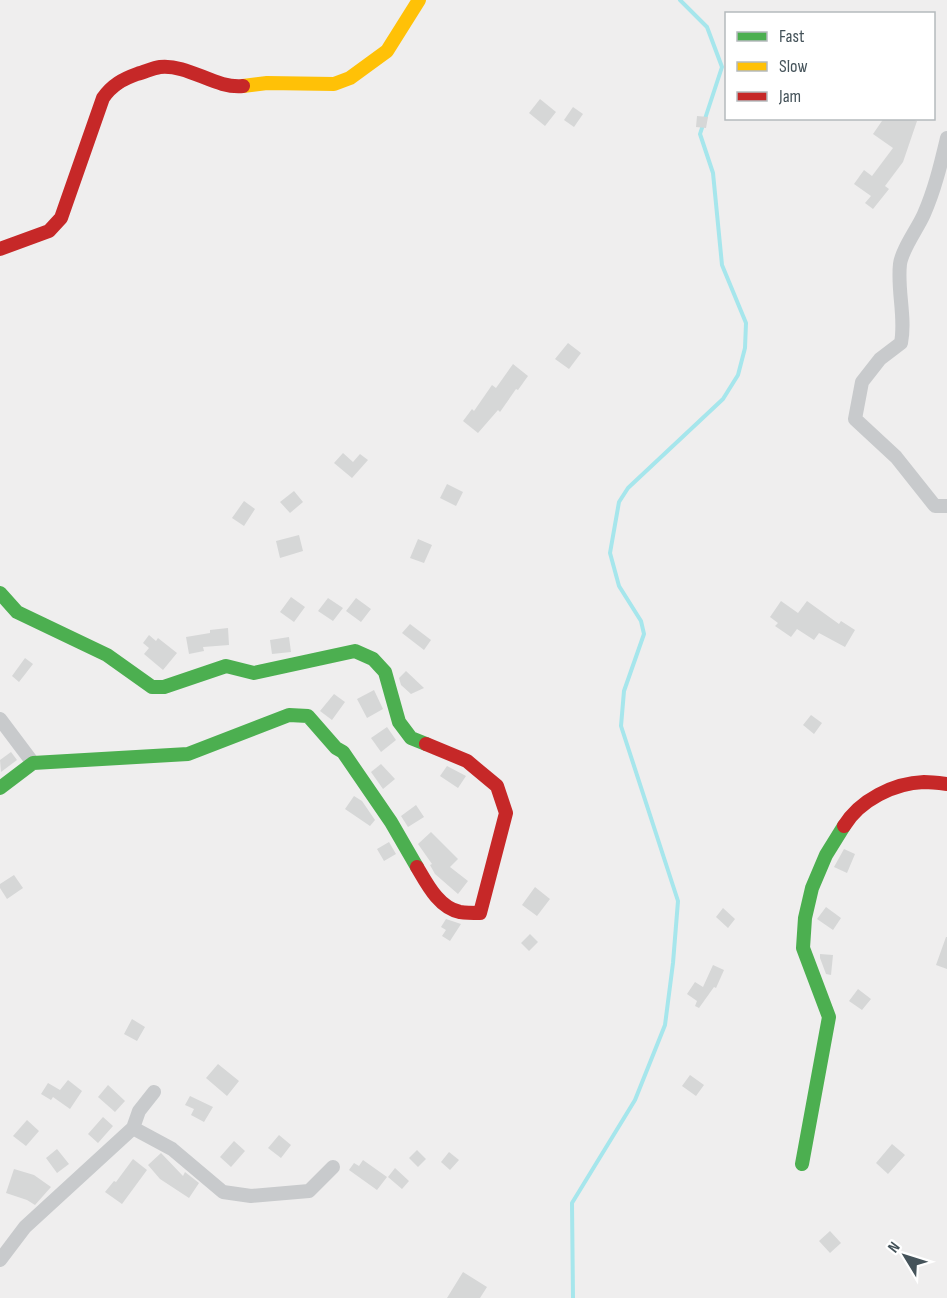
<svg xmlns="http://www.w3.org/2000/svg" width="947" height="1298" viewBox="0 0 947 1298" font-family="'Sofia Sans Condensed',sans-serif">
<style>
.lines{fill:none;stroke-linecap:round;stroke-linejoin:round}
.stream{stroke:#a6e6ec;stroke-width:4}
.building{fill:#d6d7d7}
.street{stroke:#c8cacc;stroke-width:14}
.fast{stroke:#4caf50;stroke-width:14}
.slow{stroke:#ffc107;stroke-width:14}
.jam{stroke:#c62828;stroke-width:14}
</style>
<rect width="100%" height="100%" fill="#efeeee"/>
<g class="lines">
<!-- stream -->
<path class="stream" d="M573 1298 572 1203 635 1100 665 1025 673 963 678 901 621 726 624 691 644 634 641 621 619 586 610 553 619 502 628 488 723 399 738 375 745 348 746 323 722 265 713 173 700 134 722 67 707 27 680 0"/>
</g>
<!-- building -->
<path class="building" d="M540 99 556 112 545 126 529 113Z
M573 107 583 114 574 127 564 120Z
M697 116 708 117 706 128 696 127Z
M884 118H915L914 120 917 121 903 162 885 186 889 189 873 209 865 203 871 196 854 184 864 170 872 176 893 148 873 134Z
M568 343 581 353 569 369 555 359Z
M513 364 528 376 518 390 516 389 500 412 498 410 478 433 463 421 472 409 474 411 492 385 496 388Z
M343 453 353 462 360 454 368 460 352 478 334 463Z
M447 484 463 492 456 506 440 498Z
M294 491 303 502 290 513 280 502Z
M244 501 255 509 244 526 232 518Z
M299 535 303 551 280 558 276 541Z
M418 539 432 545 424 563 410 558Z
M291 597 305 607 294 622 280 612Z
M328 598 343 608 333 621 318 611Z
M356 598 371 609 361 622 346 611Z
M781 601 798 613 807 601 839 624 841 621 855 630 845 647 819 633 814 640 797 629 791 637 775 626 778 623 770 617Z
M410 624 431 640 424 650 402 633Z
M228 628 229 645 203 647 204 651 189 654 186 637 210 633V630Z
M149 635 156 641 158 638 177 653 163 670 144 654 149 648 143 643Z
M289 637 291 652 272 654 270 640Z
M25 658 33 664 19 682 12 676Z
M406 671 424 688 411 694 401 685 399 678Z
M374 690 383 709 367 718 357 699Z
M334 694 345 702 332 720 320 711Z
M811 715 822 723 814 734 803 725Z
M387 727 396 740 381 752 371 738Z
M11 752 17 760 1 772 0 760Z
M381 764 395 779 383 789 371 772Z
M447 766 466 776 458 788 440 776Z
M354 796 362 801 375 820 370 826 345 809Z
M416 805 424 817 408 827 401 816Z
M431 832 458 859 450 867 468 881 458 894 435 874 430 865 432 864 418 844Z
M389 842 396 854 384 861 377 849Z
M844 849 855 854 847 873 834 867Z
M14 875 23 888 7 899 0 888V884Z
M535 887 550 899 537 916 522 905Z
M826 907 841 918 833 930 817 919Z
M723 908 735 919 728 928 716 917Z
M446 919 461 924 450 941 442 936 446 930 441 927Z
M530 934 538 942 529 951 521 943Z
M946 937H947V969L936 965Z
M820 954 833 955 831 975 826 974 820 958Z
M713 965 724 970 716 988 714 987 699 1008 695 1006 697 1001 687 994 695 982 703 987Z
M858 989 871 999 862 1010 849 1001Z
M132 1019 145 1027 137 1041 124 1034Z
M218 1064 239 1081 227 1096 206 1078Z
M690 1075 704 1085 696 1096 682 1086Z
M68 1080 82 1091 70 1109 53 1097 51 1100 41 1094 48 1083 60 1090Z
M108 1085 125 1101 115 1112 98 1097Z
M190 1096 213 1107 204 1122 191 1115 194 1109 185 1105Z
M103 1117 113 1126 98 1143 88 1134Z
M27 1120 39 1131 26 1146 13 1136Z
M279 1135 291 1145 281 1158 268 1148Z
M234 1141 245 1151 231 1167 220 1157Z
M892 1144 905 1155 888 1174 876 1163Z
M57 1149 69 1164 57 1173 46 1158Z
M417 1150 426 1159 418 1167 409 1158Z
M449 1152 459 1160 450 1170 441 1162Z
M161 1153 183 1176 185 1172 199 1183 189 1198 160 1179 148 1165Z
M133 1159 147 1170 122 1204 105 1192 114 1181 116 1182Z
M363 1160 387 1177 377 1190 349 1170 354 1163 359 1166Z
M395 1168 409 1181 402 1189 388 1177Z
M14 1169 34 1175 51 1187 35 1205 27 1200 6 1193Z
M830 1231 841 1243 830 1253 819 1241Z
M463 1272 487 1287 480 1298H447Z"/>
<g class="lines">
<!-- street -->
<path class="street" d="M947 138C941 163 935 189 924 214 918 228 902 249 900 264 897 291 906 317 901 343L880 359 862 382 855 419 896 457 935 506H947
M0 719 33 763
M133 1128 172 1149 223 1192 251 1196 309 1191 333 1167
M0 1260 25 1227 133 1128 139 1111 154 1092"/>
<!-- fast -->
<path class="fast" d="M0 593 17 612 107 655 152 687H164L226 666 254 673 355 651 373 659 385 672 399 722 411 738 426 744
M0 788 33 763 188 754 289 715 308 716 336 748 343 752 391 822 417 867
M802 1164 829 1017 803 948 805 918 812 888 826 855 844 826"/>
<!-- slow -->
<path class="slow" d="M243 86 267 83 334 84 350 78 387 51 419 0"/>
<!-- jam -->
<path class="jam" d="M0 249 49 231 61 218 103 98C112 85 123 79 137 74 145 72 153 68 160 67 189 64 215 89 243 86
M844 826C860 800 894 783 924 782 931 782 939 783 947 784
M417 867C427 884 439 908 460 912 467 913 474 913 480 913L506 813 497 786 467 761 426 744"/>
</g>
<!-- legend -->
<rect x="725" y="12" width="210" height="108" fill="#ffffff" stroke="#b5babd" stroke-width="1.5"/>
<rect x="737" y="32" width="30" height="9" fill="#4caf50" stroke="#b5babd" stroke-width="1.5"/>
<text x="779" y="42" font-size="18" fill="#45535a">Fast</text>
<rect x="737" y="62" width="30" height="9" fill="#ffc107" stroke="#b5babd" stroke-width="1.5"/>
<text x="779" y="72" font-size="18" fill="#45535a">Slow</text>
<rect x="737" y="92" width="30" height="9" fill="#c62828" stroke="#b5babd" stroke-width="1.5"/>
<text x="779" y="102" font-size="18" fill="#45535a">Jam</text>
<!-- north arrow -->
<g transform="translate(905 1256) rotate(308)" stroke="#ffffff" stroke-width="4.5" paint-order="stroke">
<path d="M0-4.5L10 22L0 15L-10 22Z" fill="#45535a"/>
<text y="-9" font-size="16" font-weight="bold" text-anchor="middle" fill="#45535a">N</text>
</g>
</svg>
